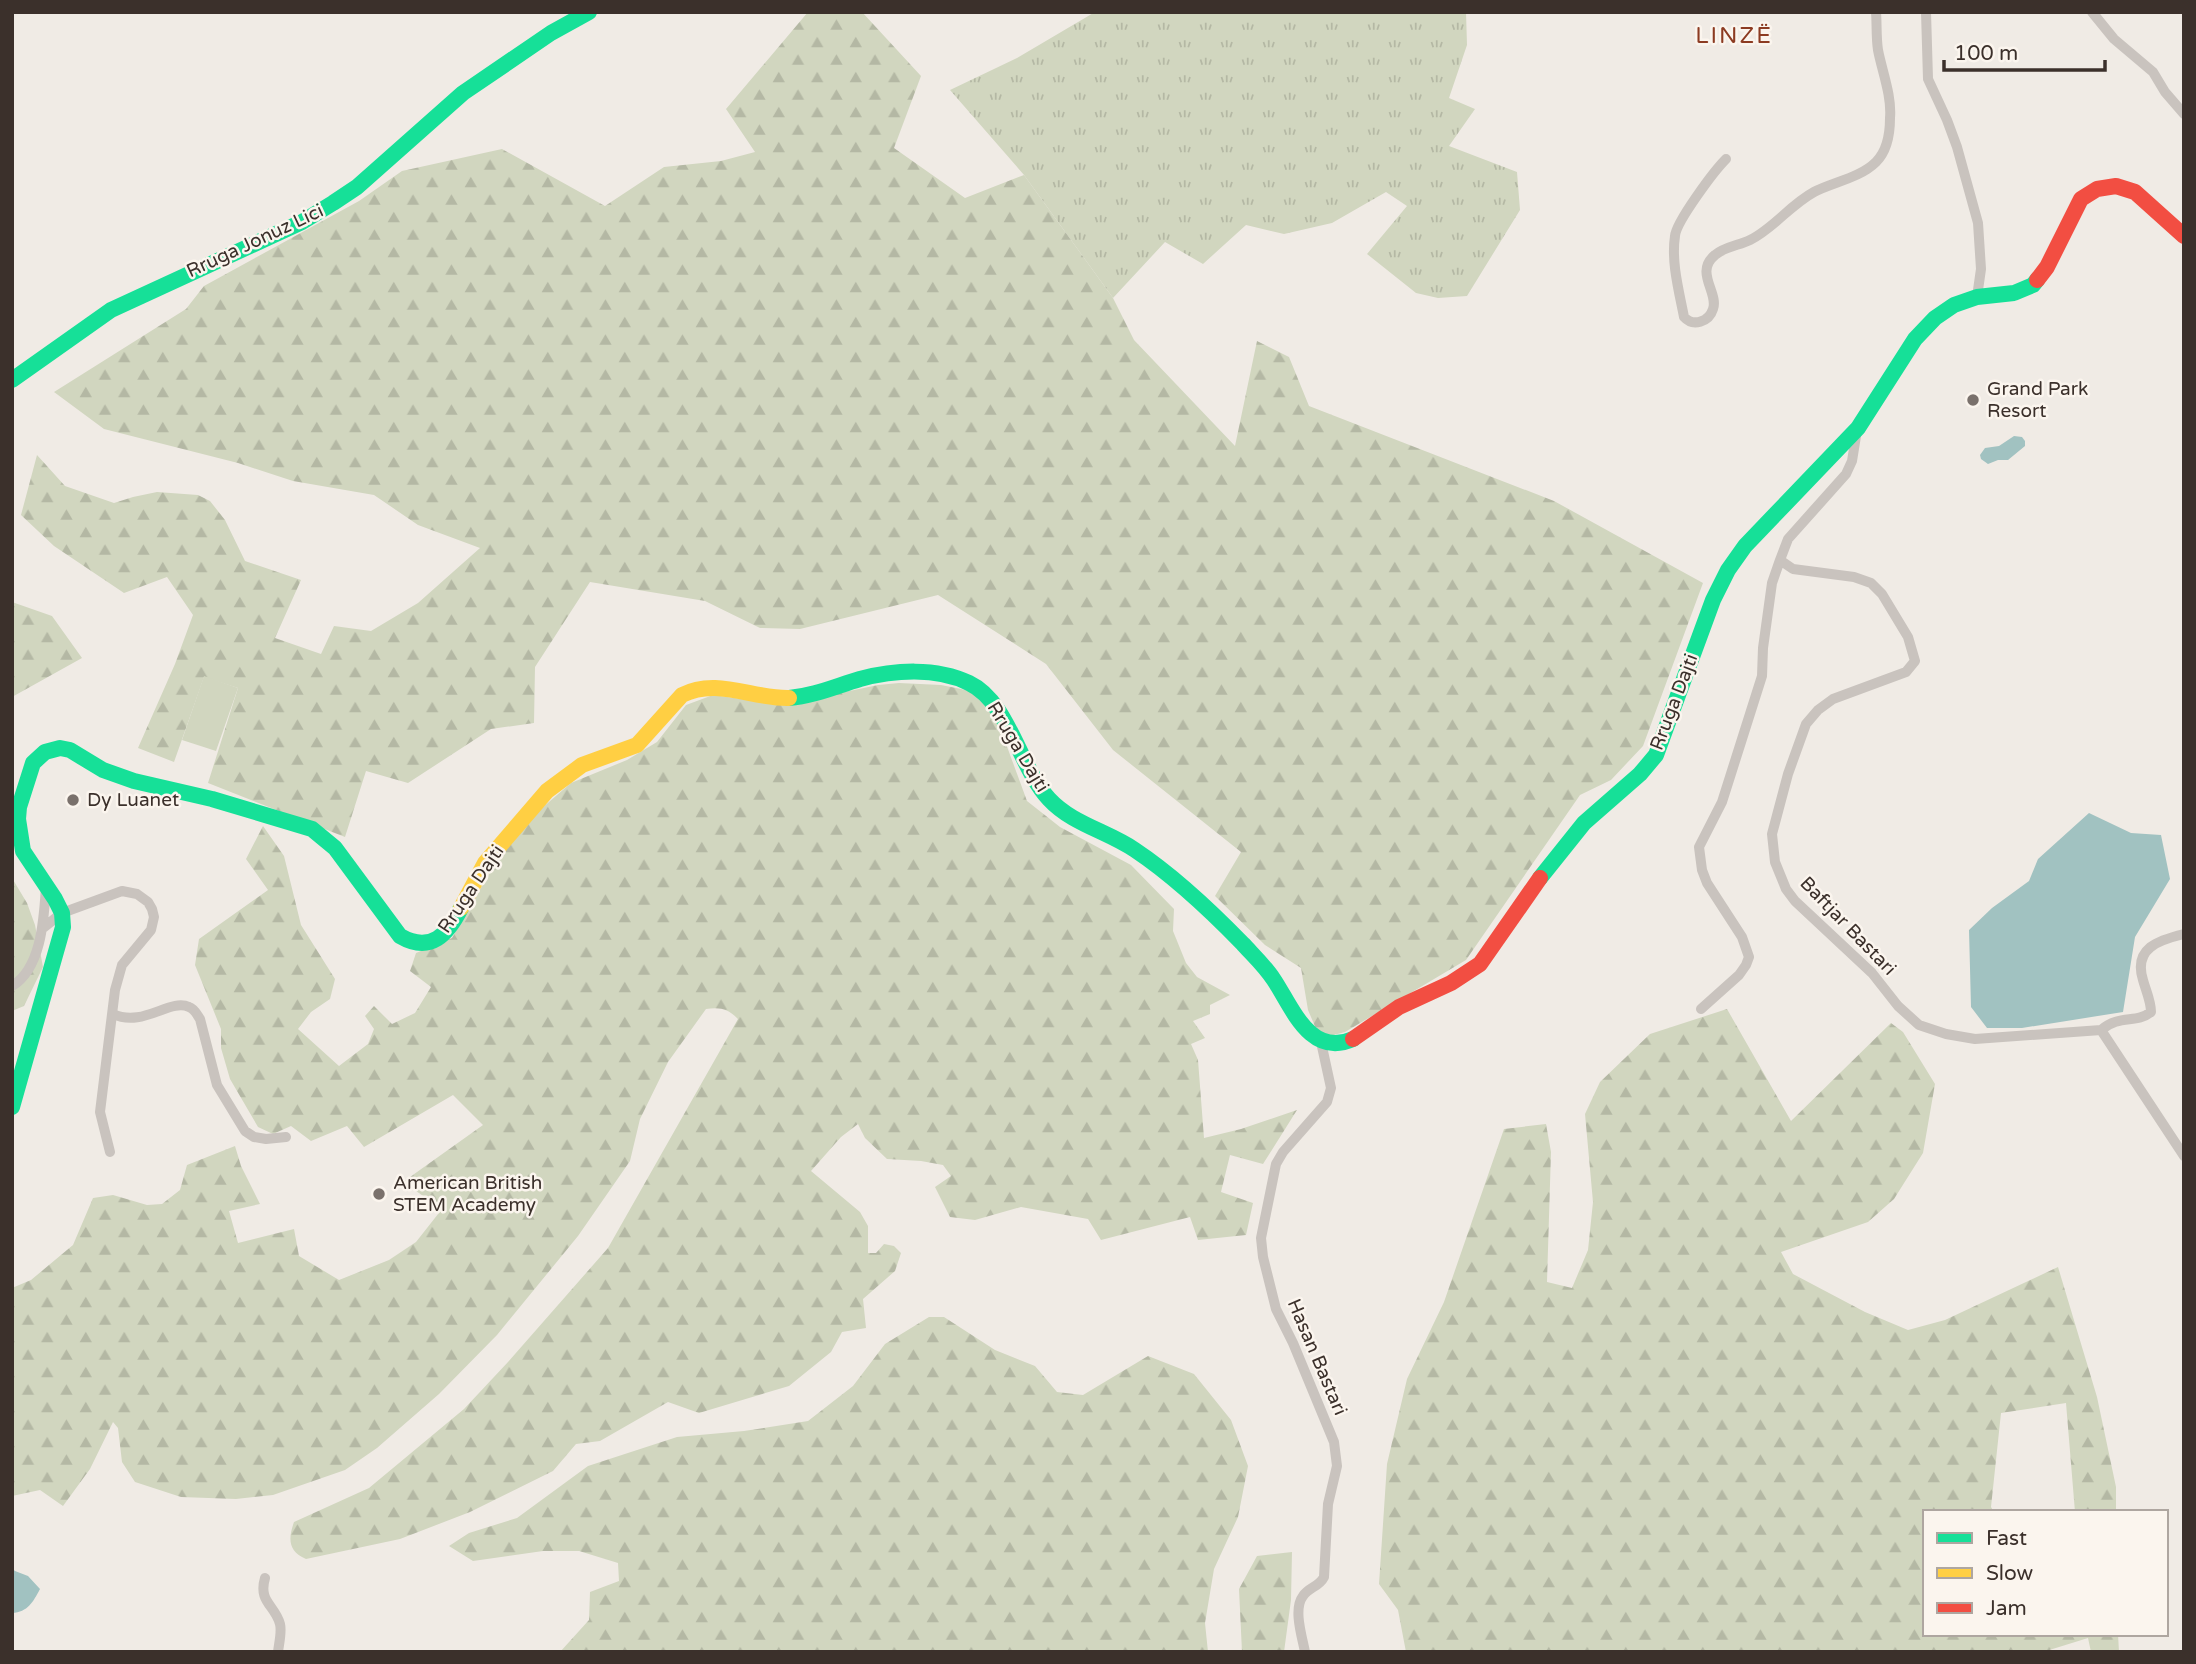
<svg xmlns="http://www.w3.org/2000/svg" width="2196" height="1664" viewBox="0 0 2196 1664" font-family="'Varela Round',sans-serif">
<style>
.grass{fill:url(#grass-tufts)}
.forest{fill:url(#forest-firs)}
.green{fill:#d1d6bf}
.water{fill:#a1c2c1}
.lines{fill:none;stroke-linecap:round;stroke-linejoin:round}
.street{stroke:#c9c3be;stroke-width:10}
.fast{stroke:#16e098;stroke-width:16}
.slow{stroke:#ffcf43;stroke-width:16}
.jam{stroke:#f24e42;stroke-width:16}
.poi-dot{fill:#7a716c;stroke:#fbf5ee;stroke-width:2.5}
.labels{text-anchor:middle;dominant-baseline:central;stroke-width:5;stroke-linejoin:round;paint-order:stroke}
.street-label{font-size:19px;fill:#3b302b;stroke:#fbf5ee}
.poi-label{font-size:19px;fill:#3b302b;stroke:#fbf5ee;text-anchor:start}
.quarter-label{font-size:23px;letter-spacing:2px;fill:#8c3b22;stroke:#fbf5ee}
</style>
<defs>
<pattern id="grass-tufts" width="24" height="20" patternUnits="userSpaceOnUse" patternTransform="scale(1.75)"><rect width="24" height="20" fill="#d1d6bf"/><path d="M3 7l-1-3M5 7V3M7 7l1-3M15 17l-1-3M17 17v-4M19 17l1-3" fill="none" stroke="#b4b8a4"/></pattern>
<pattern id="forest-firs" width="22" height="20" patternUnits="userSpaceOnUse" patternTransform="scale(1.75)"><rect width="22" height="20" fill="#d1d6bf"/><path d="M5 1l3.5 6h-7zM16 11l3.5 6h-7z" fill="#b4b8a4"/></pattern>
</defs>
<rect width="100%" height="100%" fill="#f0ebe5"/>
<!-- grass -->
<path class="grass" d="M1095 12H1466L1467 45 1449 98 1475 109 1449 146 1517 172 1520 210 1467 296 1438 298 1416 293 1367 254 1407 206 1386 192 1332 223 1284 234 1246 225 1203 264 1165 242 1113 298 1024 175 950 90 1017 58Z"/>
<!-- forest -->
<path class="forest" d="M808 12H862L921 76 894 148 965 198 1024 175 1113 298 1134 340 1235 446 1257 341 1289 357 1309 406 1554 501 1703 583 1643 746 1611 780 1580 795 1466 960 1345 1032 1330 1036 1317 1031 1308 1010 1301 968 1265 945 1215 896 1241 852 1113 750 1046 664 938 595 800 629 760 628 705 601 590 582 535 667 534 723 491 729 408 783 366 771 345 837 208 783 238 688 204 677 174 762 138 748 175 664 193 615 167 577 124 593 54 546 21 515 37 455 65 486 114 503 133 497 157 492 198 495 210 501 225 520 245 561 301 580 275 638 321 654 334 626 371 631 418 603 480 548 418 525 374 495 293 481 238 463 104 429 54 392 186 309 204 286 359 201 402 171 502 149 605 206 664 167 721 161 755 152 726 109Z
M12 602 52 616 82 658 12 697Z
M899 683 941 685 966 690 981 698 998 722 1027 801 1060 827 1131 865 1174 909 1173 931 1186 963 1197 977 1230 995 1210 1005V1014L1193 1021 1205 1038 1191 1044 1198 1060 1204 1138 1241 1129 1297 1110 1263 1164 1230 1155 1221 1192 1253 1203 1246 1235 1198 1240 1190 1217 1101 1240 1088 1219 1021 1207 975 1220 950 1217 935 1187 951 1176 943 1165 921 1161 887 1159 865 1138 858 1124 841 1137 811 1171 860 1212 868 1226V1253H876L884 1244 894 1246 901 1253 895 1271 863 1299 866 1328 842 1332 831 1352 789 1386 699 1413 668 1402 600 1441 576 1444 553 1471 470 1512 400 1539 306 1559C288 1551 288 1539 294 1522L369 1488 464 1409 508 1362 608 1248 738 1019C728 1009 721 1007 706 1009L668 1062 640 1119 630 1161 578 1236 497 1335 439 1394 377 1448 345 1470 273 1495 236 1499 181 1497 135 1482 122 1462 118 1428 113 1422 90 1469 63 1506 40 1490 12 1496V1288L31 1280 73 1245 93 1198 113 1195 147 1205 162 1204 180 1190 187 1165 235 1146 241 1166 260 1204 229 1211 238 1243 294 1229 299 1256 339 1280 389 1260 416 1242 442 1209 403 1182 483 1125 453 1095 364 1147 347 1126 311 1141 291 1126 273 1134 258 1127 230 1079 221 1048V1029L195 965 199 939 268 890 246 859 263 826 284 856 301 925 335 979 330 999 311 1012 298 1029 339 1066 368 1044 374 1029 365 1016 374 1006 392 1024 415 1013 431 987 410 971 416 953 452 938 504 848 528 820 571 783 627 760 657 742 686 705 713 695 771 703 797 702 878 685Z
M12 878 27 903 35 925 43 967 24 1006 12 1011Z
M1727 1009 1791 1121 1891 1023 1903 1032 1935 1084 1923 1153 1894 1199 1868 1222 1781 1252 1793 1274 1865 1312 1908 1330 1945 1320 2058 1267 2097 1397 2116 1487V1512H2075L2066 1403 2001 1413 1991 1507 1994 1512H1925V1634H2118L2119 1652H2091L2088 1638 2043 1652H1406L1398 1610 1379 1584 1387 1464 1407 1379 1444 1302 1504 1129 1546 1124 1551 1152 1547 1282 1572 1288 1588 1250 1593 1202 1585 1114 1600 1082 1650 1034Z
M929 1317H944L995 1350 1035 1366 1057 1392 1083 1395 1148 1356 1194 1374 1231 1420 1248 1466 1238 1517 1214 1569 1205 1623 1208 1652H560L589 1620 590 1592 619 1581 618 1563 579 1551H543L473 1561 449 1546 469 1533 517 1518 588 1466 677 1437 744 1431 808 1421 853 1386 885 1344Z
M1292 1552 1291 1600 1284 1652H1242L1239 1589 1257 1556Z"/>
<!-- green -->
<path class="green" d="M204 676 238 688 216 751 182 740Z"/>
<!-- water -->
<path class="water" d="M2014 436 2022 437 2025 441V446L2008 460H1998L1988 464 1981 459 1980 455 1985 448 1999 446Z
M2089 813 2131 833 2161 835 2170 879 2135 937 2123 1012 2022 1028H1987L1971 1007 1969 930 1992 908 2029 881 2038 859Z
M12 1568 15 1571 28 1576 40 1589C33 1602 28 1612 12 1613Z"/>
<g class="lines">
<!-- street -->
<path class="street" d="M1926 12 1928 79 1947 120 1957 147 1978 223 1981 269 1977 297
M2092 12 2114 39 2153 72 2165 92 2184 114
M1726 159C1714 171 1676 222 1675 236 1671 262 1679 291 1684 317 1693 327 1709 322 1713 309 1719 293 1694 272 1715 255 1724 247 1740 245 1750 240 1774 228 1790 205 1814 192 1833 182 1860 178 1876 162 1887 151 1890 133 1890 118 1892 96 1882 71 1878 50 1876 37 1877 24 1876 12
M1857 430 1852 461 1846 474 1788 539 1780 560 1793 569 1854 577 1871 583 1882 594 1908 637 1915 661 1906 672 1833 699 1818 710 1806 724 1788 774 1772 834 1775 862 1786 889 1795 901 1872 973 1898 1006 1919 1025 1946 1034 1975 1039 2101 1030
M43 928 62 913 122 891 137 894 148 902 152 909 154 917 151 930 122 965 115 990 100 1112 110 1152
M12 986C42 968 44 917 46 886
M1701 1009 1739 975 1746 965 1749 957 1742 937 1707 883 1702 870 1699 847 1722 802 1762 676 1763 648 1772 583 1780 560
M113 1014C143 1028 170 998 189 1007 195 1009 197 1015 200 1019L217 1085 245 1131 254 1137 266 1139 286 1137
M2101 1030C2120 1014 2136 1024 2151 1012 2151 1001 2146 991 2143 980 2133 948 2159 940 2184 934
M2101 1030 2184 1156
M265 1578C258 1602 275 1605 280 1624 282 1632 279 1643 278 1652
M1305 1652C1302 1636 1293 1609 1303 1596 1309 1587 1319 1587 1324 1577L1328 1504 1337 1466 1334 1442 1293 1343 1276 1309 1263 1257 1261 1238 1276 1164 1283 1152 1327 1102 1331 1088 1321 1042"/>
<!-- fast -->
<path class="fast" d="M12 380 111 310 302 222 333 203 357 187 463 93 551 33 589 12
M789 698C814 696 836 686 860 679 894 670 936 667 969 683 1009 702 1019 767 1049 799 1072 824 1107 831 1135 850 1174 876 1210 910 1243 944 1253 955 1265 966 1274 980 1292 1007 1310 1058 1353 1039
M1540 878 1584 823 1640 774 1656 755 1713 600 1728 570 1745 546 1858 428 1915 339 1935 318 1954 305 1977 297 2014 293 2033 285 2037 280
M12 1107 63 927 62 913 55 899 23 851 18 819 19 807 33 763 45 752 60 748 70 750 103 770 134 781 212 799 312 829 335 848 400 936C431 954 448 934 461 908"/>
<!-- slow -->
<path class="slow" d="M461 908 485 863 547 791 582 765 637 745 682 695C717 677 752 699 789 698"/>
<!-- jam -->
<path class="jam" d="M2037 280 2047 267 2081 199 2097 189 2116 186 2135 192 2184 236
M1353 1039 1399 1007 1451 983 1480 964 1540 878"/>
</g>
<!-- markers -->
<g class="poi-dot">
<circle cx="1973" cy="400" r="7"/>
<circle cx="73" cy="800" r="7"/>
<circle cx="379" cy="1194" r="7"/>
</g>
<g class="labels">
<!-- street labels -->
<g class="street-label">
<text transform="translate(255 241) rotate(-25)">Rruga Jonuz Lici</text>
<text transform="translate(1674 702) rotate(-69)">Rruga Dajti</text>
<text transform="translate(1018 747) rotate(59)">Rruga Dajti</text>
<text transform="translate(471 889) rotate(-56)">Rruga Dajti</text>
<text transform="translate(1848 926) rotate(46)">Baftjar Bastari</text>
<text transform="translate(1317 1357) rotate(67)">Hasan Bastari</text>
</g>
<!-- poi labels -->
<g class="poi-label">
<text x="1987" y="389">Grand Park<tspan x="1987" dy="22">Resort</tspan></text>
<text x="87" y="800">Dy Luanet</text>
<text x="393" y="1183">American British<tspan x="393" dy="22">STEM Academy</tspan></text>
</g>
<!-- quarter labels -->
<g class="quarter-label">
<text x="1734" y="36">LINZË</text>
</g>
</g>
<!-- border -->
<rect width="2196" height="1664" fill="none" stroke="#3b302b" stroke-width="28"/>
<!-- legend -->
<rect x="1923" y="1510" width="245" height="126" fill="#fbf5ee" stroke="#aea6a0" stroke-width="2"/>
<rect x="1937" y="1533" width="35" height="10" fill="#16e098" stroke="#aea6a0" stroke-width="2"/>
<text x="1986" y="1545" font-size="21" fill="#3b302b">Fast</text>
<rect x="1937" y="1568" width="35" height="10" fill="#ffcf43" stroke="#aea6a0" stroke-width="2"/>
<text x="1986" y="1580" font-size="21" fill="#3b302b">Slow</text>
<rect x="1937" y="1603" width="35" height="10" fill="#f24e42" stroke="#aea6a0" stroke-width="2"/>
<text x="1986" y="1615" font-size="21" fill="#3b302b">Jam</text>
<!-- scale -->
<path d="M1944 60v10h161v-10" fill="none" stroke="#3b302b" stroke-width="3.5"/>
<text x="1954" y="60" font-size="21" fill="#3b302b" stroke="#fbf5ee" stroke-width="5" paint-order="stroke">100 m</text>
</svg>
